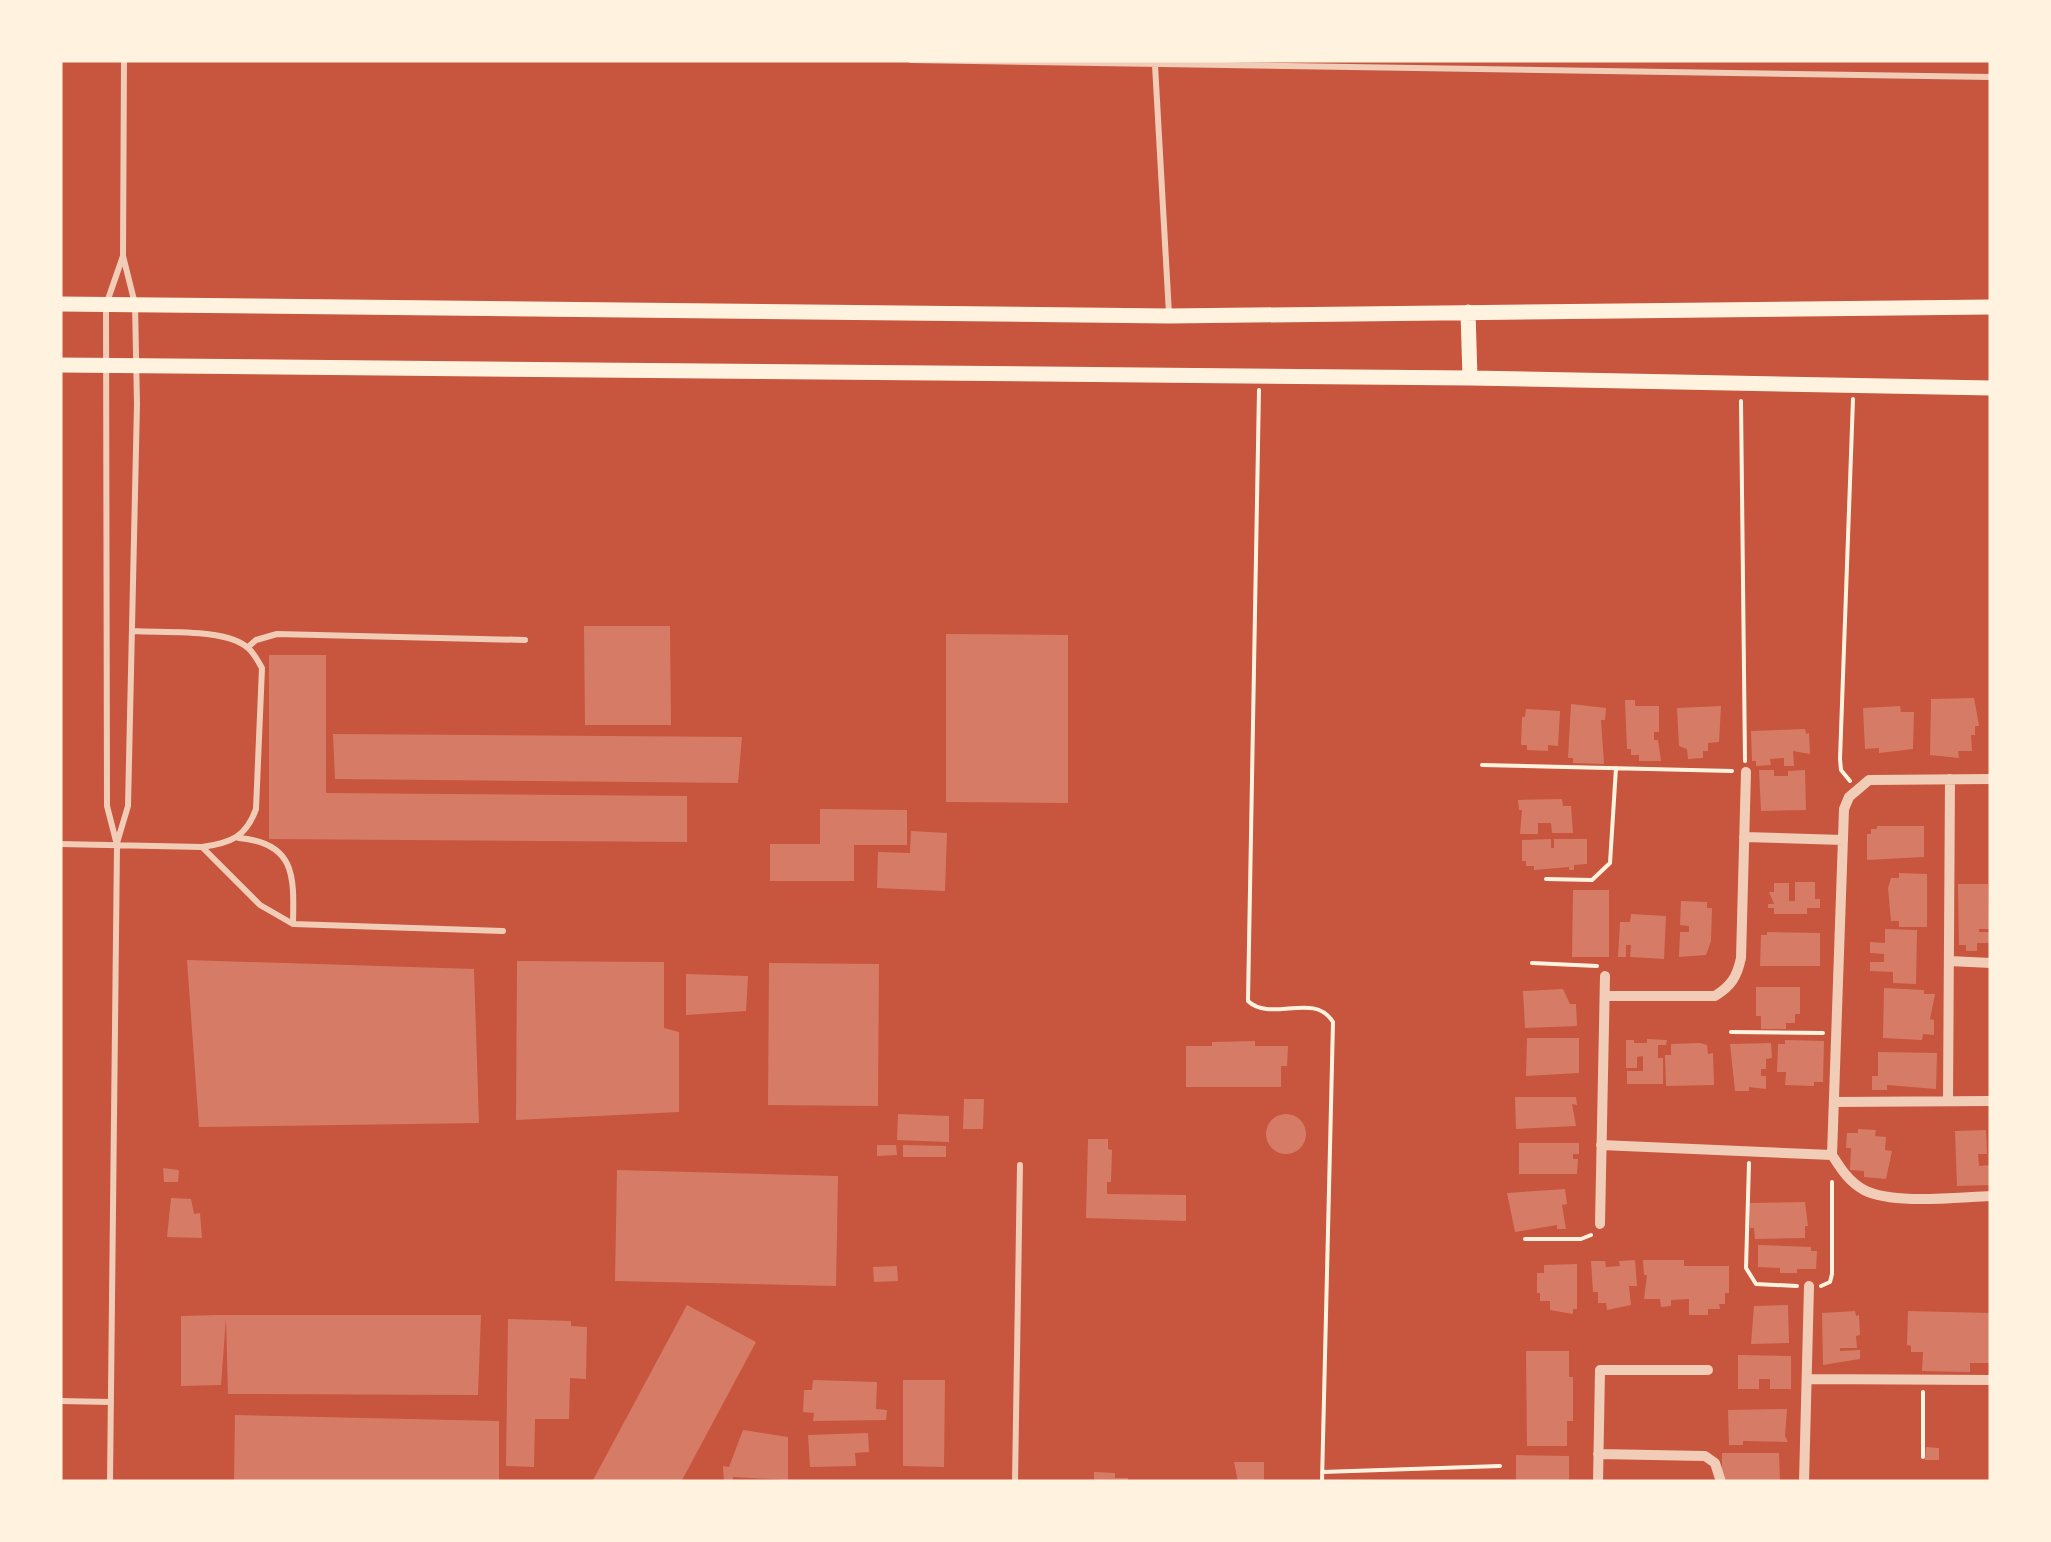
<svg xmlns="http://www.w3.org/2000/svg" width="2051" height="1542" viewBox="0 0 2051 1542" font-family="Helvetica,sans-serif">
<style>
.building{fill:#d67c66}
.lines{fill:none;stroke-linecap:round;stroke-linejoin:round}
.path{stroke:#fff3e0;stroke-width:4}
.service{stroke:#f1ccb7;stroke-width:6}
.minor{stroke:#f1ccb7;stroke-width:10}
.secondary{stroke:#fff3e0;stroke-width:15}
</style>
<rect width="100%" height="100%" fill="#c8553d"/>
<!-- building -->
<path class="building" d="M584 626H670L671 725H585Z
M946 634 1068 635V803L946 802Z
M269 655H326V793L687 796V842L269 839Z
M1974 698 1979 726H1975V735H1971L1972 751H1958L1959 758 1930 755 1931 699Z
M1625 700H1635V706H1659V732H1654V740H1658L1661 761H1639V755H1631V749H1627Z
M1571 704 1606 708 1605 720H1601L1604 764 1573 763V758H1568Z
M1721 706 1719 742 1708 743V751H1703V758L1688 759 1687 749 1679 746 1677 708Z
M1900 706 1901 712H1914L1913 749 1879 753V748L1865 749 1863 708Z
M1526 709 1560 711 1558 746 1548 745V751L1527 750V745H1521L1522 717H1525Z
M1805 729 1806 734 1809 733 1810 754 1793 751 1794 766H1784V758L1770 759 1771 765 1756 766V761H1752L1751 731Z
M333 734 742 737 738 783 335 779Z
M1759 770H1774V776H1788V771L1805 770 1806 810 1761 811Z
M1562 799 1563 806H1571L1573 833H1552L1551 823H1538V834H1520L1522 810H1519L1518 800Z
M820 809 907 810V845H854V881H770V844H820Z
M1877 826H1924V857L1867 860V834H1871V829H1877Z
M911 831 947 833 945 891 877 888 878 852 910 853Z
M1551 839V848H1554V839H1587V864L1574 865V870H1569V867L1534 870V866H1526V861H1522V840Z
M1899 873 1927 874V927H1899V921H1891L1888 888 1891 878H1899Z
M1795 882H1815V899H1820V908H1807V914H1774V908H1768V904H1774L1769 892H1774V883H1789V901H1795Z
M1958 884H1988L1989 929H1979V932H1991V943H1977V951H1966V945H1959Z
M1573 890H1609V957H1572Z
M1681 901 1707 902V908H1712L1711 941 1706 955 1679 957 1680 932H1689V926L1680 925Z
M1631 914 1666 916 1664 959 1630 957 1631 945H1626V957H1618L1620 922H1630Z
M1885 929 1917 930 1916 984 1893 983V972L1870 971V962H1884V954L1870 953V942L1885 943Z
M1767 932 1820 933V966H1760L1761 935H1767Z
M187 960 474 969 479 1123 199 1127Z
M517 961 664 962V1028L679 1032V1112L516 1120Z
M769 963 879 964 878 1106 768 1105Z
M686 974 748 976 746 1011 686 1015Z
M1756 987H1800V1014H1795V1023H1786V1029H1761V1016H1756Z
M1884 988 1924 990V994H1935L1930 1019 1934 1020V1035L1923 1034 1922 1040 1883 1038Z
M1563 989 1570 1004H1576L1577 1026 1525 1028 1523 991Z
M1527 1038H1579V1073L1526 1076Z
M1647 1039 1667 1040 1666 1045H1658V1058H1663V1084H1627V1071H1643V1056L1637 1057V1068H1626V1040H1634V1043H1647Z
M1785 1040 1824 1041 1823 1082H1814V1086L1785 1085 1786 1072H1777L1778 1044H1785Z
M1255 1041V1046H1288L1287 1066H1281V1087H1186V1046H1212V1042Z
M1700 1043 1707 1045 1708 1054 1713 1053 1714 1085 1666 1086 1665 1055H1671V1044Z
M1771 1043 1772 1058 1766 1059V1069H1761V1076H1766V1089L1749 1087V1091H1735L1730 1044Z
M1878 1052 1937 1053 1936 1089 1887 1085V1090H1872V1076H1878Z
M1515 1097H1576L1577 1105 1572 1104 1576 1126 1516 1129Z
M964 1099H984L983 1129H963Z
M898 1114 949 1116V1142L897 1140Z
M1266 1134a20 20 0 1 1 40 0a20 20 0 1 1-40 0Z
M1858 1129 1876 1130 1875 1136 1886 1137 1885 1150 1892 1151 1886 1179 1864 1177V1171L1850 1170 1851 1148H1846L1847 1133H1858Z
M1986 1130 1987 1154H1978L1979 1166 1990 1165V1185L1957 1186 1955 1131Z
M1088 1139H1108V1149L1112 1150 1111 1182H1107V1194L1186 1195V1221L1086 1218Z
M1519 1143H1579V1154H1573V1159H1578L1577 1174H1519Z
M877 1145H896L897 1155 877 1156Z
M903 1145 946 1146V1157H903Z
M163 1168 179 1170 178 1182H164Z
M617 1170 838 1176 836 1286 615 1281Z
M1565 1189 1567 1204 1562 1205 1566 1229H1557V1225L1515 1232 1507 1193Z
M171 1198 191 1199 194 1214 200 1213 202 1238 167 1237Z
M1805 1202 1808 1226H1805V1238L1755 1239 1754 1228H1750V1203Z
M1758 1245 1811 1247V1251H1817L1816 1269H1797V1273H1780V1268L1758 1267Z
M1635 1260 1637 1286H1629L1631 1305 1607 1310 1606 1303H1598V1292H1593L1591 1261H1605L1606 1267 1620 1266 1619 1261Z
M1643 1260H1684V1266H1729V1293H1725V1304H1719L1720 1309H1708V1315H1689V1299L1671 1300V1306L1661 1307 1660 1299H1644L1647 1275H1644Z
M1577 1264V1309H1573V1314L1550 1310V1301H1540V1293H1537V1273H1544V1265Z
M897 1266 898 1281 874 1282 873 1267Z
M687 1305 756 1342 681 1482H592Z
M1788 1305 1789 1343 1751 1344 1754 1306Z
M1855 1311 1856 1316 1859 1315 1860 1335 1856 1336 1857 1348H1840V1351L1860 1350V1359L1823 1365 1822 1313Z
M1908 1311 1991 1313V1363H1970V1372L1922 1371 1923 1352H1911V1346L1907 1345Z
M218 1315H481L478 1395 228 1394 226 1318 221 1385 181 1386V1316Z
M508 1319 571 1321V1326L587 1327 586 1379 570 1378 569 1419H535L534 1467 506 1466Z
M1526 1351H1569V1377H1573V1421H1567V1446H1527Z
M1738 1355 1791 1356V1389H1770V1379H1759V1389H1738Z
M813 1380 877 1382 876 1409 887 1410 886 1420 813 1421 814 1413 803 1412 804 1390H812Z
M903 1380H945L944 1467 903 1466Z
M1787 1409 1785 1436 1788 1442 1743 1441V1445H1729L1728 1410Z
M235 1415 499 1421V1482H234Z
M743 1430 788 1437V1480L733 1477V1482H724L723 1466 729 1467Z
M868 1433 869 1452 855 1453 856 1466 810 1467 808 1435Z
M1926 1447 1939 1448V1460H1925Z
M1722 1453H1779L1780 1482H1722Z
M1516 1455 1569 1456V1482H1516Z
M1234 1462H1264V1482H1238Z
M1094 1472 1115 1473V1478H1128V1482H1094Z"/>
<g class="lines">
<!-- path -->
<path class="path" d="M1259 390 1248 1001C1271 1023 1314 991 1333 1022L1322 1482
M1741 401 1745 761
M1482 765 1732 771
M1850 781 1841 770 1840 759 1853 399
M1546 879 1592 880 1610 863 1616 768
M1532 963 1597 966
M1731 1032 1823 1033
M1749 1163 1746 1268 1756 1284 1797 1286
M1525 1239H1581L1591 1235
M1821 1286 1830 1282 1832 1274V1182
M1923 1392V1457
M1322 1472 1500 1466"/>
<!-- service -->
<path class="service" d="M911 60 1991 77
M1155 65 1169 314
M248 647 256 640 277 634 525 640
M239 838C296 843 294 877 293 924
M117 843 128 806 137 404 135 304 123 256 124 60
M60 844 202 847C231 843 246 837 256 809L262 668C258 661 254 653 248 648 227 628 163 633 134 631
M203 848 260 905 293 924 503 931
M60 1401 111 1402
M110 1482 117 845 107 806 106 305 123 256
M1015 1482 1020 1165"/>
<!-- minor -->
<path class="minor" d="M1991 779 1869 780 1849 797 1844 809 1832 1155C1841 1169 1849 1182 1864 1190 1893 1205 1958 1197 1991 1196
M1744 837 1843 840
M1949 961 1991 963
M1605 996H1715C1731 986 1737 977 1741 958L1746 772
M1948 1101 1950 779
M1834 1102 1991 1101
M1601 1145 1832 1155
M1600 1224 1605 976
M1807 1379 1991 1380
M1598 1454 1705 1456 1715 1463 1721 1482
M1598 1482 1600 1370H1708
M1804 1482 1809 1286"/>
<!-- secondary -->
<path class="secondary" d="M60 304 1169 316 1991 307
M1468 312 1470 378
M60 365 1470 378 1991 388"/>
</g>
<!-- border -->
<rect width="2051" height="1542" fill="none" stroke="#fff3e0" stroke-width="125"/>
</svg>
